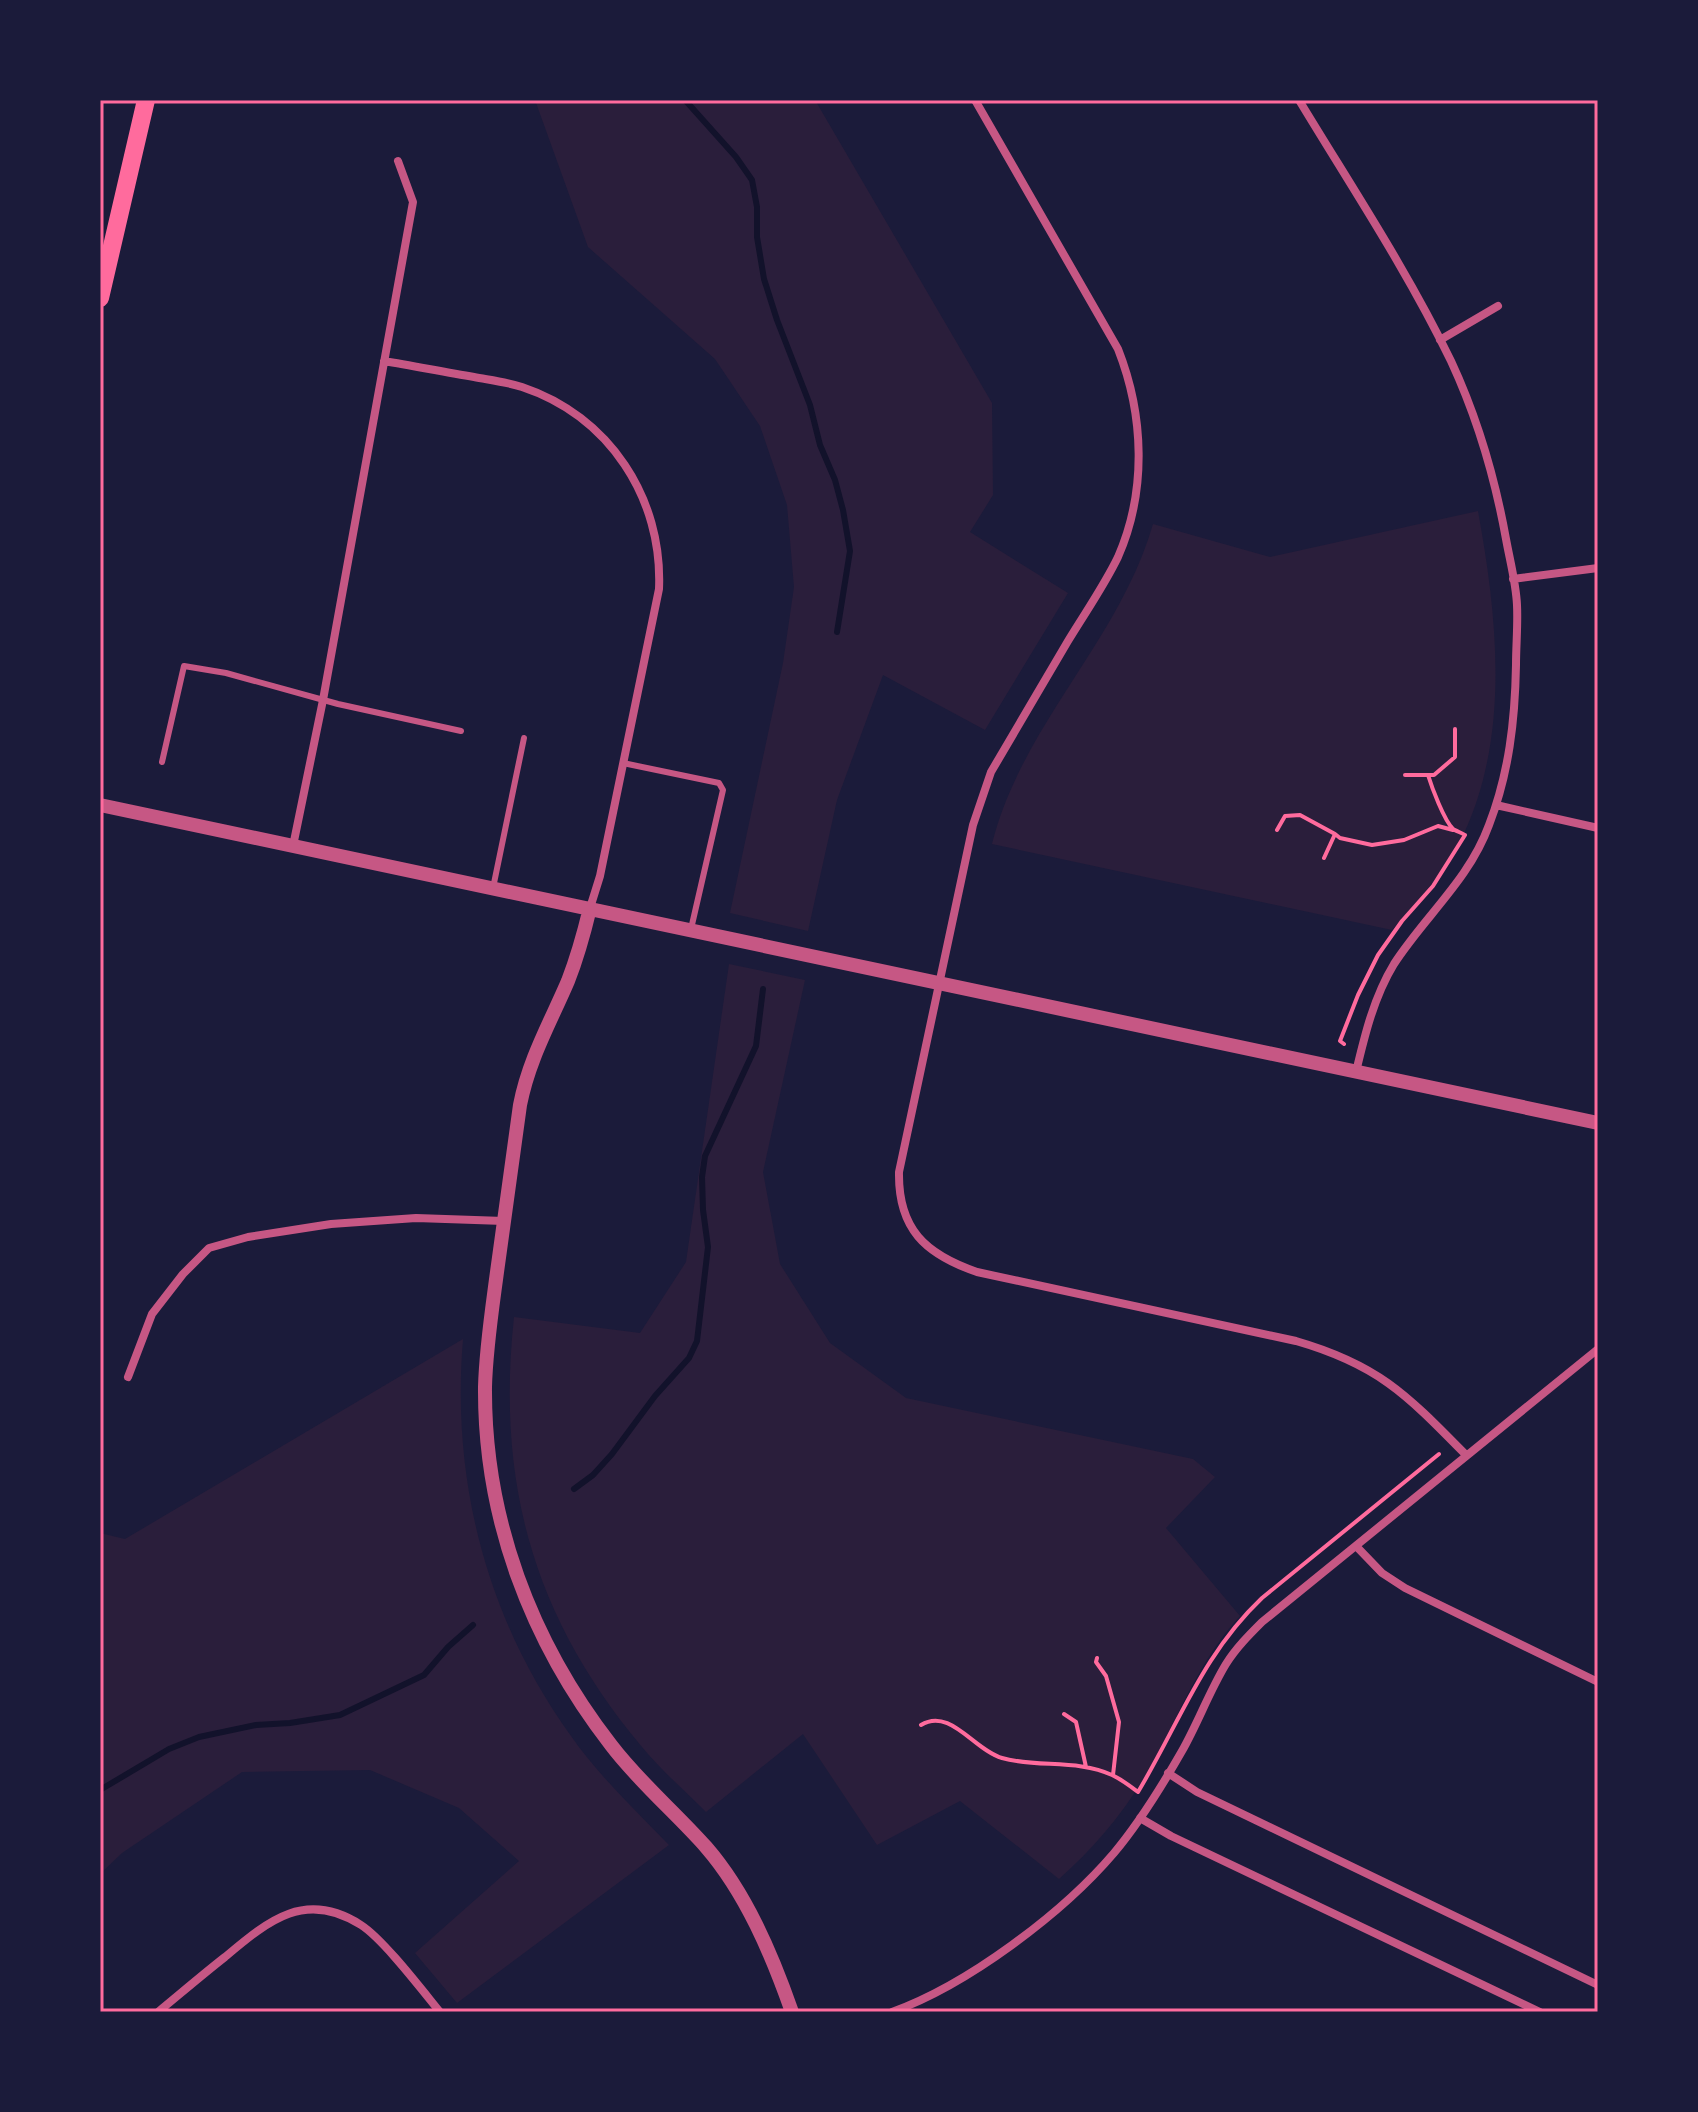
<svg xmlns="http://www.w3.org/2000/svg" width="1698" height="2112" viewBox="0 0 1698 2112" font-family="'Alegreya Sans',sans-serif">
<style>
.green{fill:#2a1e3b}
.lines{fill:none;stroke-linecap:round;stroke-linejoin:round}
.stream{stroke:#12122b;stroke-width:6}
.path{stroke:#ff6b9d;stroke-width:4}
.service{stroke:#c65784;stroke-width:6}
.minor{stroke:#c65784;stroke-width:8}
.tertiary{stroke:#c65784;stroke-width:14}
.primary{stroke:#ff6b9d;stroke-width:18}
.neatline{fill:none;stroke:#ff6b9d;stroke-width:3}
</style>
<rect width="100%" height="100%" fill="#1b1b3a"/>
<!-- green -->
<path class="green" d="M535 100H815L992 403 993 495 970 532 1068 593 985 730 883 675 837 800 808 931 730 913 783 663 794 587 787 505 760 426 715 359 588 247Z
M1478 511C1497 615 1510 732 1465 831 1448 868 1419 900 1392 930L992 844C1021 726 1120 640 1153 524L1270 557Z
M729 964 805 980 763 1172 780 1264 830 1343 906 1398 1193 1459 1215 1477 1166 1528 1240 1616C1200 1659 1180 1713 1152 1764 1128 1808 1096 1846 1059 1879L960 1801 877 1845 803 1734 706 1812C685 1791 661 1770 642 1747 534 1618 496 1484 514 1317L640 1333 686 1262Z
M463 1339C451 1481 487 1620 571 1736 599 1776 635 1810 669 1845L457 2003 415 1953 519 1861 459 1808 370 1770 242 1772 122 1853 100 1874V1533L125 1539Z"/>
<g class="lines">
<!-- stream -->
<path class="stream" d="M685 100 736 157 752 180 757 207V237L764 279 777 320 810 405 820 445 835 480 843 510 850 551 837 632
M574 1489 593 1475 612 1454 655 1396 689 1358 697 1341 708 1247 703 1210 702 1177 705 1156 756 1046 763 989
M100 1790 169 1749 199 1737 256 1725 290 1723 340 1715 424 1675 448 1647 473 1625"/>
<!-- path -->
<path class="path" d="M1277 830 1285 816 1300 815 1335 834
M1324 858 1335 834 1340 838 1372 845 1404 840 1438 826 1453 830
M1344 1044 1340 1041 1358 995 1378 955 1402 921 1433 886 1465 835C1464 834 1454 830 1453 829 1444 820 1432 788 1428 775H1405H1434L1455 757V729
M1097 1658 1096 1662 1106 1676 1119 1722 1113 1775
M1064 1714 1076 1722 1086 1767
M921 1725C950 1707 974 1750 1002 1758 1037 1768 1078 1759 1112 1775 1121 1779 1130 1786 1138 1792 1180 1722 1202 1655 1262 1598L1439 1454"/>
<!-- service -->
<path class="service" d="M162 762 184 666 226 673 338 704 461 731
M623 763 719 783 723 790 691 929
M493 888 524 738"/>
<!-- minor -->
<path class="minor" d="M975 100 1118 349C1144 415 1147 491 1118 557 1104 586 1085 613 1068 641 1043 684 1017 728 991 772L973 825 899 1172C898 1229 925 1254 977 1272L1296 1341C1379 1365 1407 1395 1466 1455
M1299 100C1351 186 1407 270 1451 361 1477 417 1495 478 1506 539 1510 561 1516 583 1517 605 1518 625 1516 645 1516 665 1515 721 1509 773 1489 825 1469 880 1425 916 1394 964 1374 997 1365 1034 1356 1072
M1440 340 1498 306
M384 361C414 366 444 372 474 377 490 380 507 382 522 387 609 416 663 498 659 589L600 876 590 908
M1513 579 1598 568
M1496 805 1598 828
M293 846 323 700 413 202 398 161
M128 1377 152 1314 183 1274 209 1248 248 1237 331 1224 416 1218 504 1221
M1356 1546 1382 1573 1405 1588 1598 1682
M1168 1773 1197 1792 1598 1985
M1140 1818 1171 1836 1540 2012
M158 2012C180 1994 202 1975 225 1957 268 1921 305 1889 361 1925 383 1939 422 1990 440 2012
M892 2012C967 1985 1062 1914 1114 1853 1140 1822 1162 1786 1182 1751 1198 1723 1209 1692 1226 1664 1236 1648 1249 1635 1262 1622L1598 1349"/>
<!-- tertiary -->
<path class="tertiary" d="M100 805 1598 1123
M590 908C584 933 577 958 568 981 550 1023 529 1059 520 1105 512 1160 505 1216 497 1272 492 1310 486 1348 485 1387 484 1518 531 1642 611 1745 639 1782 675 1812 706 1847 746 1893 772 1955 792 2012"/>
<!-- primary -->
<path class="primary" d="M100 298 146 100"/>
</g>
<!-- border -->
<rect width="1698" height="2112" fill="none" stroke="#1b1b3a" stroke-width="204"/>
<rect x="102" y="102" width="1494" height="1908" class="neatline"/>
</svg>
